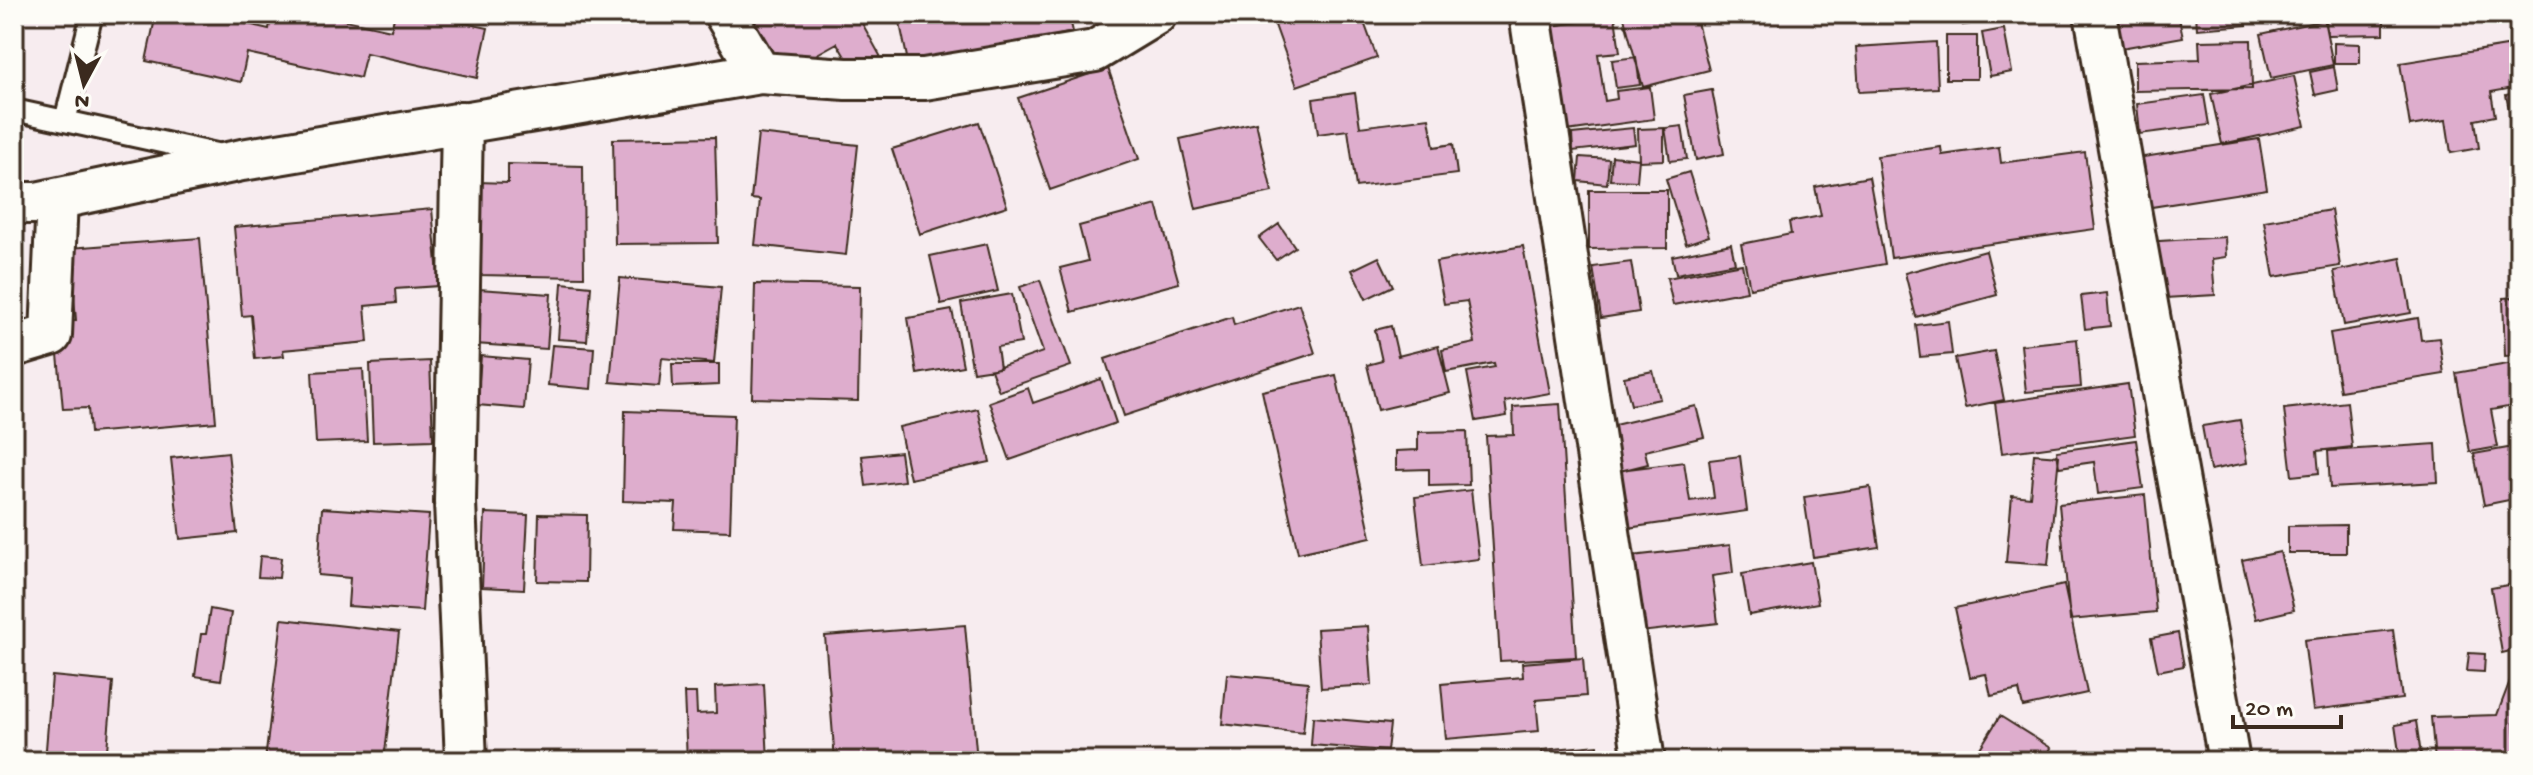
<svg xmlns="http://www.w3.org/2000/svg" width="2533" height="775" viewBox="0 0 2533 775" font-family="'Gochi Hand',sans-serif">
<style>
.building{fill:#deadcd;stroke:#3b2a1e;stroke-width:2}
.lines{fill:none;stroke-linecap:round;stroke-linejoin:round}
.service-casing{stroke:#3b2a1e;stroke-width:26}
.minor-casing{stroke:#3b2a1e;stroke-width:46}
.service{stroke:#fdfcf7;stroke-width:20}
.minor{stroke:#fdfcf7;stroke-width:40}
</style>
<rect width="100%" height="100%" fill="#f7ecef"/>
<filter id="ink" filterUnits="userSpaceOnUse"><feTurbulence type="fractalNoise" baseFrequency=".0125" numOctaves="2"/><feDisplacementMap in="SourceGraphic" scale="16" xChannelSelector="R" yChannelSelector="G"/><feConvolveMatrix kernelMatrix="1 2 1 2 8 2 1 2 1" color-interpolation-filters="sRGB"/></filter>
<g filter="url(#ink)">
<!-- building -->
<path class="building" d="M156 14H204L269 29 272 14H318L391 30 395 14H422L488 28 477 78 366 53 360 78 247 53 241 82 146 61Z
M758 14H857L882 59 855 74 837 43 783 73 752 18Z
M898 14H1069L1073 32 909 67Z
M1271 14H1361L1377 58 1297 86Z
M1623 14H1695L1709 70 1643 87Z
M1962 14H2039L1963 25Z
M2104 14H2178L2183 37 2110 50Z
M2196 14H2246L2247 25 2197 29Z
M2262 14H2293L2263 19Z
M2326 14H2384V34L2327 35Z
M1615 17 1620 52 1598 54 1605 101 1617 99 1616 91 1650 87 1654 119 1559 132 1544 27Z
M2324 20 2333 65 2271 78 2261 34Z
M2004 29 2012 72 1990 76 1982 33Z
M1946 36H1977V79H1946Z
M2251 40 2252 89 2135 91V61L2200 59 2199 41Z
M1936 42 1938 88 1859 92 1856 47Z
M2334 43 2360 44V63H2334Z
M2519 44V87L2491 92 2495 116 2475 120 2479 148 2451 153 2446 120 2410 126 2400 63Z
M1636 57 1640 85 1616 88 1612 60Z
M2334 67 2338 90 2315 95 2310 72Z
M1108 68 1139 159 1050 190 1018 98Z
M2294 76 2305 126 2222 144 2211 94Z
M1712 90 1724 154 1696 160 1684 95Z
M2519 92V142L2516 143 2506 95Z
M1355 93 1360 127 1429 118 1434 147 1453 144 1457 174 1356 187 1348 130 1318 134 1313 99Z
M2204 95 2209 125 2140 134 2137 104Z
M979 122 1007 206 920 234 892 149Z
M1256 122 1272 192 1196 209 1180 139Z
M1682 126 1687 159 1670 161 1665 128Z
M1633 128 1635 144 1573 151 1572 134Z
M1664 128V160L1639 161 1638 129Z
M758 134 858 145 846 255 755 245 760 200 751 199Z
M715 137 718 243 615 244 613 139Z
M2259 139 2267 189 2145 208 2137 158Z
M1941 147 1942 155 1999 147 2001 163 2085 152 2095 229 1891 258 1877 156Z
M1612 156 1639 159 1637 181 1610 180Z
M1580 157 1609 159 1607 184 1578 181Z
M508 164 583 166 584 277 478 275V182L508 183Z
M1689 172 1709 236 1686 244 1666 179Z
M1869 177 1885 264 1750 288 1741 244 1791 234 1789 222 1821 216 1815 187Z
M1589 190H1667V248L1589 249Z
M1157 205 1179 283 1072 312 1060 268 1088 261 1079 226Z
M432 209 439 286 395 289 396 303 365 306 368 342 283 350 284 356 255 359 251 315 242 316 234 227Z
M2331 210 2340 266 2274 277 2264 221Z
M1279 224 1295 247 1276 260 1259 238Z
M2225 237 2226 257 2212 259 2215 295 2148 299 2143 242Z
M200 238 216 422 90 433 88 408 63 409 55 322 76 320 70 248Z
M987 244 998 291 941 304 930 256Z
M1731 244 1735 263 1676 274 1672 256Z
M1523 246 1550 393 1505 401 1507 416 1476 421 1467 372 1495 367 1494 363 1446 372 1442 350 1475 343 1467 301 1444 304 1436 262Z
M1986 251 1997 295 1916 317 1905 273Z
M1379 257 1393 286 1366 299 1352 270Z
M2401 258 2411 313 2344 325 2334 271Z
M1631 262 1639 312 1601 318 1593 267Z
M1742 264 1747 291 1673 305 1667 278Z
M620 278 721 287 714 363 662 358 659 386 610 382Z
M1040 280 1071 366 999 391 991 370 1043 352 1020 287Z
M562 283 591 286 587 341 558 339Z
M755 284 860 286 858 401 752 398Z
M478 289 551 294 547 349 475 344Z
M2107 293 2110 326 2085 329 2081 296Z
M1012 294 1021 343 997 347 1000 368 973 372 961 303Z
M2519 297V355L2505 356 2503 298Z
M1299 304 1315 353 1124 416 1105 359 1232 317 1234 325Z
M952 310 963 366 917 374 908 318Z
M2418 318 2421 340 2439 338 2444 374 2340 391 2330 333Z
M1948 321 1952 354 1920 357 1916 325Z
M1391 326 1398 356 1438 346 1450 393 1378 410 1367 365 1382 361 1375 330Z
M2077 339 2081 387 2026 392 2021 345Z
M552 345 594 348 591 389 548 385Z
M1994 351 2004 400 1965 408 1955 358Z
M481 356 528 360 524 409 477 405Z
M430 361 433 440 373 442 370 364Z
M2519 362V405L2491 410 2498 447 2470 452 2456 373Z
M672 364H719V385L673 387Z
M363 369 367 441 316 443 312 372Z
M1653 371 1660 399 1631 405 1624 377Z
M1336 375 1371 537 1298 553 1262 391Z
M1101 379 1116 423 1010 460 989 402 1028 388 1033 403Z
M2128 384 2135 435 2002 453 1995 403Z
M2347 402 2352 447 2317 451 2319 473 2292 476 2284 409Z
M1560 404 1576 657 1500 661 1486 436 1514 435 1513 407Z
M1696 406 1704 437 1645 451 1648 464 1620 471 1610 426Z
M978 409 990 462 910 479 899 427Z
M625 411 734 415 730 531 674 529 676 503 623 501Z
M2240 420 2247 463 2210 470 2202 426Z
M1467 431 1469 485 1429 486V469L1396 470V451L1418 450V432Z
M2136 440 2143 488 2098 494 2094 462 2059 467 2057 451Z
M2436 444 2438 482 2330 488 2328 451Z
M2519 446V498L2484 505 2474 454Z
M228 452 237 533 180 539 171 458Z
M900 452 904 481 866 486 862 456Z
M2034 454 2059 456 2048 565 2006 562 2012 495 2030 497Z
M1740 456 1747 511 1620 529 1612 471 1684 462 1690 501 1714 498 1709 460Z
M1870 487 1879 547 1813 557 1804 497Z
M1471 490 1479 559 1423 566 1415 497Z
M2145 495 2156 612 2070 620 2059 504Z
M322 508 429 515 422 611 348 606 350 578 318 575Z
M485 513 528 515 524 589 482 587Z
M539 514 587 515 586 582 537 581Z
M2346 525V553H2288V526Z
M1730 545 1733 573 1712 576 1718 623 1632 633 1623 557Z
M2280 552 2294 610 2256 619 2242 560Z
M260 556 281 558 279 578 258 577Z
M1811 562 1818 603 1749 615 1742 574Z
M2519 583V649L2502 653 2491 588Z
M2064 585 2087 693 2023 707 2019 690 1991 696 1986 674 1970 677 1955 608Z
M210 609 231 613 221 680 195 676 201 634H206Z
M282 619 399 632 384 761H265Z
M965 625 977 761H835L825 636Z
M1368 626 1372 685 1321 688 1317 629Z
M2393 630 2402 699 2313 710 2304 640Z
M2178 633 2184 666 2158 671 2151 638Z
M2469 653 2485 654 2484 672 2467 671Z
M1583 658 1586 696 1536 700 1539 731 1446 739 1441 684 1523 677 1522 663Z
M2519 672V712L2513 713 2517 761H2435L2431 717 2497 715 2513 673Z
M1227 674 1308 682 1303 733 1222 724Z
M52 676 113 682 106 761H45Z
M764 684 768 761H687L684 693H696L697 714 716 713 715 687Z
M2000 716 2051 748 2043 761H1972Z
M1313 717 1390 724 1387 751 1311 745Z
M2416 721 2422 761H2336L2399 752 2395 725Z
M1598 745 1599 761H1543L1542 750Z"/>
<g class="lines">
<defs>
<path id="service" d="M14 110 221 155
M65 121 92 14"/>
<path id="minor" d="M725 14 760 73 846 79H924L1095 51 1156 14
M1530 14 1644 761
M2095 14 2229 761
M462 122 455 502 466 761
M14 203H36L242 160 760 73
M14 346 51 335 57 199"/>
</defs>
<!-- service casing -->
<use href="#service" class="service-casing"/>
<!-- minor casing -->
<use href="#minor" class="minor-casing"/>
<!-- service -->
<use href="#service" class="service"/>
<!-- minor -->
<use href="#minor" class="minor"/>
</g>
</g>
<!-- margin -->
<rect width="2533" height="775" fill="none" stroke="#fdfcf7" stroke-width="48"/>
<rect x="24" y="24" width="2485" height="727" fill="none" stroke="#3b2a1e" stroke-width="3" filter="url(#ink)"/>
<!-- north arrow -->
<g transform="translate(84 84) rotate(187)" stroke="#fdfcf7" stroke-width="6" paint-order="stroke">
<path d="M0-6L14 30L0 20L-14 30Z" fill="#3b2a1e"/>
<text y="-12" font-size="22" font-weight="bold" text-anchor="middle" fill="#3b2a1e">N</text>
</g>
<!-- scale -->
<path d="M2233 715v12h108v-12" fill="none" stroke="#3b2a1e" stroke-width="4"/>
<text x="2245" y="715" font-size="24" fill="#3b2a1e" stroke="#fdfcf7" stroke-width="6" paint-order="stroke">20 m</text>
</svg>
